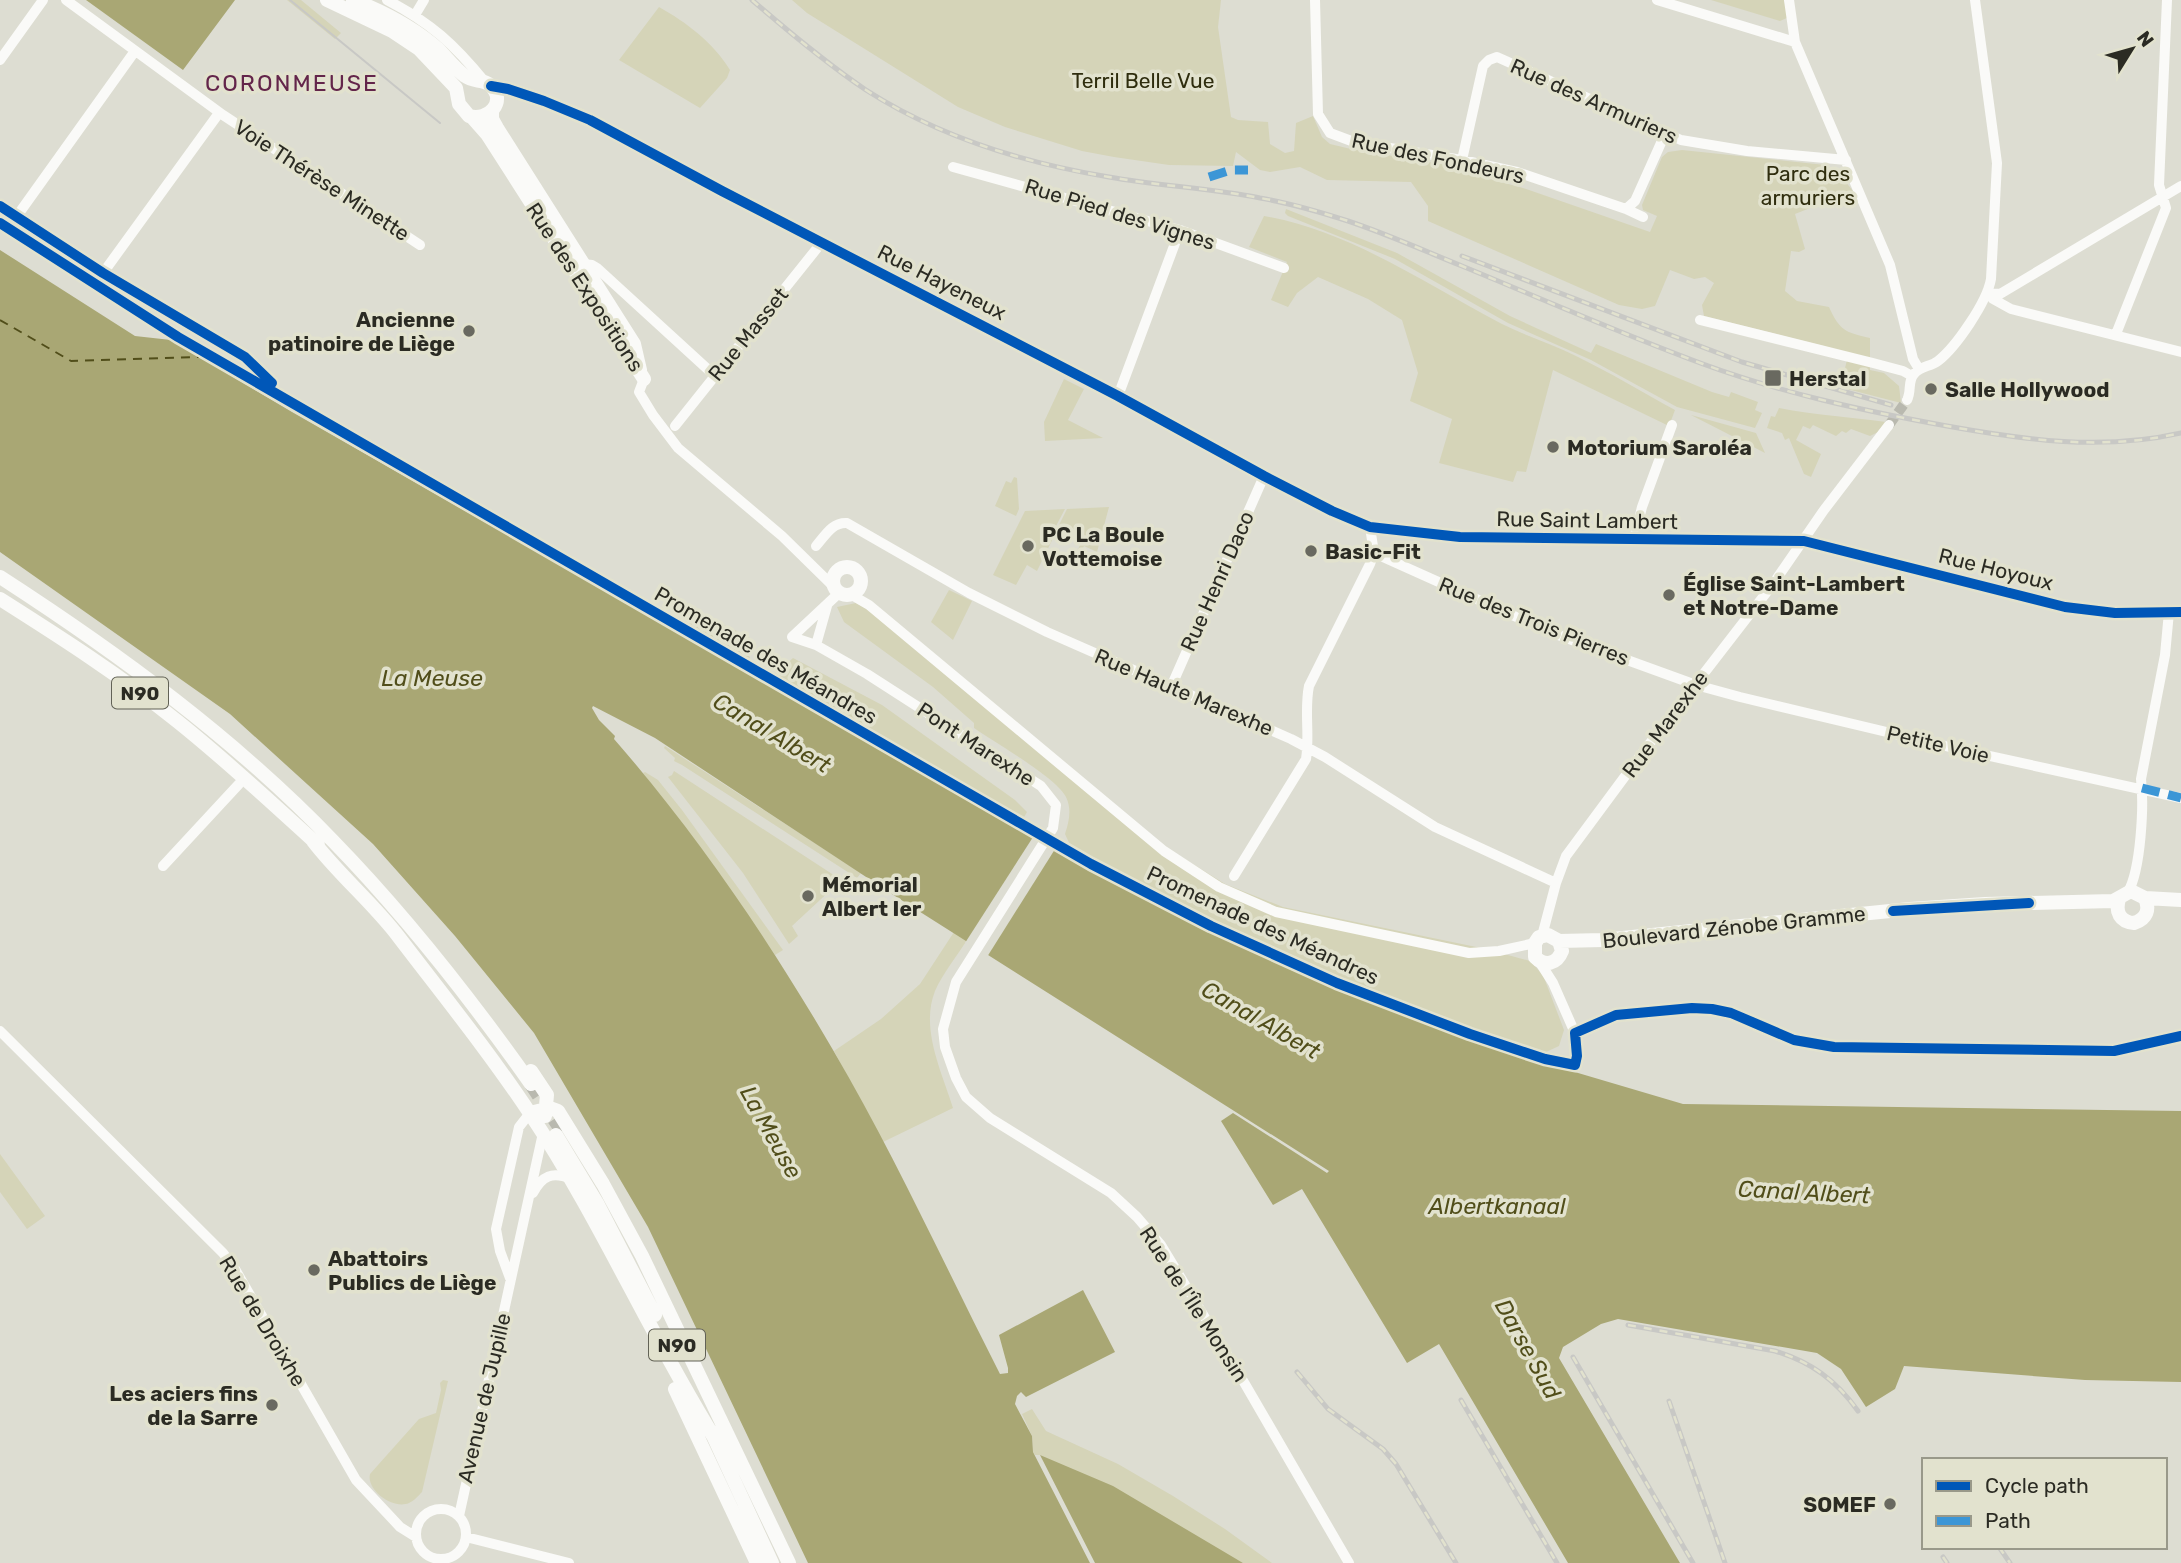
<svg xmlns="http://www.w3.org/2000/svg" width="2181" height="1563" viewBox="0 0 2181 1563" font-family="Rubik,sans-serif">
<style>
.green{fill:#d5d4b8}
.water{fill:#a9a774}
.pier{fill:#ddddd2}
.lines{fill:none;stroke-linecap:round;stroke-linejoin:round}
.ferry{stroke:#514e1a;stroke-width:2;stroke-dasharray:9 7;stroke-linecap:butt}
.minor-tunnel{stroke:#b9b9af;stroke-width:10;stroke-dasharray:10 5;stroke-linecap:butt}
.major-tunnel{stroke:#b9b9af;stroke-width:14;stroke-dasharray:14 7;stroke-linecap:butt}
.minor{stroke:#fafaf8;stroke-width:10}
.major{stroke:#fafaf8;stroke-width:14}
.tram{stroke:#c8c8c5;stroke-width:2}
.rail-casing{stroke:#c8c8c5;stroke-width:5}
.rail{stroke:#e2e2ce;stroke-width:2.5;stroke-dasharray:8;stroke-linecap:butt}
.quiet{stroke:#3c96d6;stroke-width:9;stroke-dasharray:18 9;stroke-linecap:butt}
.cycleway-casing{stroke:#e2e2ce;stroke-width:15}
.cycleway{stroke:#0057b8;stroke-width:10}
.poi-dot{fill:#696960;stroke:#e2e2ce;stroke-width:2.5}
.labels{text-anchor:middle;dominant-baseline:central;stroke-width:7;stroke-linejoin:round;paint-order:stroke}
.shield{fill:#e2e2ce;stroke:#626256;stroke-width:2}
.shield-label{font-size:19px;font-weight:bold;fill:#2b2b23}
.park-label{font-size:21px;fill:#2f2d0e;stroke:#e2e2ce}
.street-label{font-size:21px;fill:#2b2b23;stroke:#e2e2ce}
.poi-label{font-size:21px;font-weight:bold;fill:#2b2b23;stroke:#e2e2ce;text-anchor:start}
.neighbourhood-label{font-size:23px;letter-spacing:2px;fill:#63254a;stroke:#e2e2ce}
.water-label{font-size:23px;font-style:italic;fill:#514e1a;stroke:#e2e2ce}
</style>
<rect width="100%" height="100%" fill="#ddddd2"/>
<!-- green -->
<path class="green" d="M287 0H301L341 33 335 39Z
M792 0H1221L1218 27 1231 117 1238 120 1268 122 1270 144 1285 153 1294 151 1296 123 1313 116 1322 137 1330 144 1351 149 1477 170 1490 179 1523 188 1650 232 1657 216 1643 210 1642 205 1662 157 1668 152 1682 150 1825 165 1836 170 1853 191 1795 214 1805 249 1799 252 1791 251 1785 291 1797 301 1829 307C1840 331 1845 332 1870 338V370L1884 373 1899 386 1901 403 1847 389V385L1841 384 1848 356 1824 346 1704 316 1702 305 1714 283 1705 277 1694 279 1670 270 1655 306 1642 309 1619 305 1428 221V206L1411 182 1327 180 1300 167 1270 172 1260 170 1236 152 1233 166 1169 165 1114 157 1082 151 1005 127 958 107 807 13Z
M1711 0H1784L1789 17 1780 21Z
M659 7C686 22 714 43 730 70L727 78 700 108 619 60Z
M1286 209 1397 253 1510 316 1591 353 1596 344 1712 392 1729 397 1731 392 1758 402 1755 410 1762 413 1755 428 1677 407 1591 360 1508 323 1395 259 1288 216 1285 213Z
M1264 216C1350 231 1426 284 1502 324 1526 336 1552 344 1576 356 1609 372 1642 392 1675 410L1669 426 1553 370 1526 472 1517 471 1513 482 1439 463 1452 419 1410 401 1418 373 1402 320 1368 299 1318 277 1297 293 1288 307 1271 300 1287 262 1249 247Z
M1064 379 1084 389 1068 420 1103 438 1045 441 1044 422Z
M1779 408C1815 415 1850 417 1886 422L1880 431 1870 436 1851 429 1846 433 1842 431 1836 436 1813 425 1810 429 1803 426 1796 440 1821 454 1811 477 1804 474 1789 438 1785 440 1782 433 1767 428 1771 416 1775 417Z
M1691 415 1756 433 1765 453Z
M1014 477 1017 478 1019 509 1016 516 995 506 1006 481 1011 483Z
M1109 507 1097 552 1084 546 1075 564 1071 562 1085 536 1064 524 1063 527 1059 525 1067 509Z
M1065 509 1056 526 1058 528 1037 571 1027 565 1016 585 993 575 1025 511Z
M949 590 972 601 953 640 931 622Z
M856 603 912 635 1164 846 1225 884 1283 907 1486 949 1530 961 1543 975 1564 1030 1559 1046 1546 1052 1407 1007 1274 951 1092 861 1072 849 1065 834C1069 822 1072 809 1066 797 1057 778 994 742 974 728V723L933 687 844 622 837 607Z
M703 616 710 618 749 637 751 640 748 653 753 666 681 623Z
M793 658 882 705 1015 800 1027 812 1023 819 769 674 778 672Z
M665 746 861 873 857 878 682 765 674 761 675 758 664 748Z
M674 771 849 885 844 892 834 887 792 926 798 936 789 944 743 873 668 777 672 775Z
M645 772 658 780 682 810 783 950 775 955 711 862 643 773Z
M954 932 967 940C957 956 943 973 935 991 920 1029 942 1072 953 1108L883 1142 834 1051 881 1019 920 984Z
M0 1154 45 1216 27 1229 0 1192Z
M443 1380 448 1381 422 1492C418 1496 414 1501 409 1503 393 1510 366 1490 370 1474L419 1419 436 1413 441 1390 440 1383Z
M1032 1409 1046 1431 1118 1464 1173 1496 1225 1529 1272 1563H1243L1040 1455H1035L1033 1452 1032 1436 1022 1414Z"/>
<!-- water -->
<path class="water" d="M86 0H235L183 70Z
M0 250 135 336 171 340 292 412 1138 895 1271 959 1401 1014 1521 1056 1683 1104 2181 1111V1382L2085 1380 1904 1366 1895 1389 1866 1407 1841 1369 1817 1353 1618 1319 1601 1324 1563 1347 1559 1358 1680 1563H1568L1439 1344 1407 1363 1302 1189 1273 1205 1221 1121 1233 1113 1327 1173 1329 1171 895 896 655 738 593 706 592 708 599 720 615 736 614 739C697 834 769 940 833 1050 894 1154 945 1266 1000 1374L1008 1373V1368L999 1335 1083 1290 1115 1352 1026 1397 1021 1392 1017 1396 1015 1404 1032 1436 1033 1452 1090 1563H808L648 1227 534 1033 455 936 373 844 230 714 0 552Z
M1040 1455 1113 1486 1243 1563H1095Z"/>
<!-- pier -->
<path class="pier" d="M1035 834 1057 846 987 957 965 943Z"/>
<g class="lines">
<!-- ferry -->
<path class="ferry" d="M0 320 71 361 200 357"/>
<!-- minor-tunnel -->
<path class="minor-tunnel" d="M1889 425 1907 400"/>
<!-- major-tunnel -->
<path class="major-tunnel" d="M531 1084 562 1131"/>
<!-- minor -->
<path class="minor" d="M66 0 223 115 420 245
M387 0C431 23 454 44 485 82
M1315 0 1318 114 1330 133 1354 142 1462 160 1517 172 1626 209 1635 201 1665 134
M1657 0 1795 42
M1789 0 1795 42 1890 265 1913 359 1919 369
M415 15 424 0
M0 60 43 0
M491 86 508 89 544 101 590 120 722 191 1118 396 1264 476 1332 511 1370 527 1460 537 1804 541 2065 607 2115 613 2181 612
M1462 160 1483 66 1489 60 1497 57 1681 140 1747 151 1846 160
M953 167 1180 230 1284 268
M1626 209 1643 217
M17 216 135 51
M583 264 592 265 597 268 714 375
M103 273 219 113
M1989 293 2000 294 2181 186
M1989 293 1993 299 2011 309 2181 352
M1700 320 1873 363 1903 371 1912 376
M2116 334 2166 208 2159 185 2167 0
M644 379 639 392 653 415 678 448 782 536 834 587
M1118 396 1180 230
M1907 400C1912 391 1907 382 1914 374 1920 366 1930 367 1938 361 1956 347 1987 302 1991 279L1997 163 1975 0
M675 426 822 242
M1634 539 1642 507 1672 425
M816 546C825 536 832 522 847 523L969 593 1047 632 1291 739 1325 757 1435 827 1556 883
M1374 553 1550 632 1696 685 1740 697 1958 749 2181 798
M839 593 792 637 816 645 867 674 1041 786 1056 805 1053 828 956 982 943 1029 945 1047 956 1078 966 1097 990 1118 1111 1193 1137 1217 1161 1245 1245 1384 1349 1563
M850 594 869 605 1164 851 1219 887 1276 912 1469 953 1499 951 1535 943
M816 645 827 606
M1171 687 1264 476
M163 866 239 784
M1234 876 1306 759C1310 735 1304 710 1309 686L1370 564 1374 553 1370 527
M2128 892C2141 869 2144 806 2141 779L2165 655 2169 612
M1542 936 1556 883 1566 856 1640 756 1773 584 1824 510 1889 425
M1539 961 1553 983 1575 1033
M0 1031 223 1253 235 1269 356 1480 400 1527 416 1537
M1545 1059 1575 1065 1577 1056 1575 1033 1616 1015
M533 1193C542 1176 552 1171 571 1179
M510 1278 500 1251 496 1229 519 1127 530 1113
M416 1534a25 25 0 1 1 50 0a25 25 0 1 1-50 0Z
M459 1516 543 1133
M466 1537 569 1563"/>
<!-- major -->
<path class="major" d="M327 0 392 31 419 49 456 88 459 104 469 116C488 122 508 101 490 85 483 79 473 82 465 76 455 69 447 58 438 49 413 27 384 12 353 0
M492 112V119L497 128 634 344 640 370
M472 117 487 134 644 379
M833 581a14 14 0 1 1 28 0a14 14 0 1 1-28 0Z
M0 577C119 654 235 739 333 841 406 916 471 999 531 1084
M0 599C60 637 121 676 177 721 226 760 272 803 318 845
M313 841C339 875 372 902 398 936 443 995 490 1053 531 1115 600 1219 649 1333 715 1439
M2119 899C2115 912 2120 922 2134 923 2147 919 2150 909 2145 898
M1559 941 1562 951C1557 964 1545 967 1535 957V943L1539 937 1548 935 1559 941 1603 940 1910 909 1985 904 2113 901 2131 891 2145 898 2181 900
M531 1071 547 1095 545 1116
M530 1113 550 1108 558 1111 603 1184 642 1256 789 1563
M556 1135 597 1203 655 1315
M675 1389 757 1563
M711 1431 772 1563"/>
<!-- tram -->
<path class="tram" d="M290 0 440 123"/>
<defs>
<path id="rail" d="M752 0C789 32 826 63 866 90 939 137 1024 163 1109 177 1159 186 1210 188 1260 198 1290 203 1320 212 1348 221 1387 234 1425 251 1462 266 1542 299 1622 334 1703 364 1782 393 1864 411 1947 426 2025 440 2102 451 2181 433
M1462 256 1742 362 1891 405
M1628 1325 1775 1351C1811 1362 1836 1380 1858 1411
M1573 1357 1693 1563
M1297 1372 1328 1409 1383 1449 1396 1464 1456 1563
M1461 1400 1557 1563
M1669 1401 1725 1563
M1999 1547 2010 1563
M1943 1557 1947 1563"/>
</defs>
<!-- rail casing -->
<use href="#rail" class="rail-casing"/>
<!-- rail -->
<use href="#rail" class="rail"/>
<!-- quiet -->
<path class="quiet" d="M1209 177 1231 170H1248
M2142 788 2181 798"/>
<defs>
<path id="cycleway" d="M491 86 508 89 544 101 590 120 722 191 1118 396 1264 476 1332 511 1370 527 1460 537 1804 541 2065 607 2115 613 2181 612
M0 206 103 273 245 357 272 383
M0 223 178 337 1091 864 1211 926 1337 983 1470 1034 1545 1059 1575 1065 1577 1056 1575 1033 1616 1015 1692 1008 1712 1009 1731 1013 1794 1040 1834 1047 2114 1051 2181 1036
M1893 911 2029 903"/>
</defs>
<!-- cycleway casing -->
<use href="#cycleway" class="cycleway-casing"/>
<!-- cycleway -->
<use href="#cycleway" class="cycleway"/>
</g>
<!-- markers -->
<g class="poi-dot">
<circle cx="469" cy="331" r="7"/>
<rect x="1764" y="369" width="18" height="18" rx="3.5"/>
<circle cx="1931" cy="389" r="7"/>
<circle cx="1553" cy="447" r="7"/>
<circle cx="1028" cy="546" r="7"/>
<circle cx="1311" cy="551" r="7"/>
<circle cx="1669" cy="595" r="7"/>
<circle cx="808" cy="896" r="7"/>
<circle cx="314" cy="1270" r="7"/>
<circle cx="272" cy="1405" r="7"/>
<circle cx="1890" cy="1504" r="7"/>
</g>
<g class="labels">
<!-- shield labels -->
<g class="shield">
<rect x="112" y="677.5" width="56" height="31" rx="5"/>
<rect x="649" y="1329.5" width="56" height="31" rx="5"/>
</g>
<g class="shield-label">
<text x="140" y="693">N90</text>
<text x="677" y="1345">N90</text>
</g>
<!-- park labels -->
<g class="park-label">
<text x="1143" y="80">Terril Belle Vue</text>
<text x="1808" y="173">Parc des<tspan x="1808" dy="24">armuriers</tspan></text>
</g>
<!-- street labels -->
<g class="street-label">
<text transform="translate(1594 101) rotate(24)">Rue des Armuriers</text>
<text transform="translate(1438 158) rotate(12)">Rue des Fondeurs</text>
<text transform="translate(322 180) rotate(33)">Voie Thérèse Minette</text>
<text transform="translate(1120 214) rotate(17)">Rue Pied des Vignes</text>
<text transform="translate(942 282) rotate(27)">Rue Hayeneux</text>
<text transform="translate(585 287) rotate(57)">Rue des Expositions</text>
<text transform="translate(748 334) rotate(-51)">Rue Masset</text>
<text transform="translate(1587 520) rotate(1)">Rue Saint Lambert</text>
<text transform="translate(1996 569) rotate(14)">Rue Hoyoux</text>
<text transform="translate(1217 581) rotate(-66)">Rue Henri Daco</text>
<text transform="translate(1534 621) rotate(22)">Rue des Trois Pierres</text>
<text transform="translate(766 655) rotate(30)">Promenade des Méandres</text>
<text transform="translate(1184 692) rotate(23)">Rue Haute Marexhe</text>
<text transform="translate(1665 724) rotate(-53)">Rue Marexhe</text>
<text transform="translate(976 744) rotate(33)">Pont Marexhe</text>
<text transform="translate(1938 744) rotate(13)">Petite Voie</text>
<text transform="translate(1263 925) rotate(25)">Promenade des Méandres</text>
<text transform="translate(1734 927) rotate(-6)">Boulevard Zénobe Gramme</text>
<text transform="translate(1194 1304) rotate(57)">Rue de l'Île Monsin</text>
<text transform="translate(263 1321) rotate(59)">Rue de Droixhe</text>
<text transform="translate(484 1398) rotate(-77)">Avenue de Jupille</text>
</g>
<!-- poi labels -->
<g class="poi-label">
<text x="455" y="319" text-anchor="end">Ancienne<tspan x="455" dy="24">patinoire de Liège</tspan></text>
<text x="1789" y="378">Herstal</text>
<text x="1945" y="389">Salle Hollywood</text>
<text x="1567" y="447">Motorium Saroléa</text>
<text x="1042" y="534">PC La Boule<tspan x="1042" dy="24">Vottemoise</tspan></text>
<text x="1325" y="551">Basic-Fit</text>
<text x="1683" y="583">Église Saint-Lambert<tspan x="1683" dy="24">et Notre-Dame</tspan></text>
<text x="822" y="884">Mémorial<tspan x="822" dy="24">Albert Ier</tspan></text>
<text x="328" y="1258">Abattoirs<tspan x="328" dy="24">Publics de Liège</tspan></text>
<text x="258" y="1393" text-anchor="end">Les aciers fins<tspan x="258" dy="24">de la Sarre</tspan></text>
<text x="1876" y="1504" text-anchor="end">SOMEF</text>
</g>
<!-- neighbourhood labels -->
<g class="neighbourhood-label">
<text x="292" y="83">CORONMEUSE</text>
</g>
<!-- water labels -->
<g class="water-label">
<text x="432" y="678">La Meuse</text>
<text transform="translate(772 733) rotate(31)">Canal Albert</text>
<text transform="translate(1261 1020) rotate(30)">Canal Albert</text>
<text transform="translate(771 1132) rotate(61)">La Meuse</text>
<text transform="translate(1804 1192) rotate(3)">Canal Albert</text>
<text x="1497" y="1206">Albertkanaal</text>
<text transform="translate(1528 1349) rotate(61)">Darse Sud</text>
</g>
</g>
<!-- legend -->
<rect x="1922" y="1458" width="245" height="91" fill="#e2e2ce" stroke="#99998a" stroke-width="2"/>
<rect x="1936" y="1481" width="35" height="10" fill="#0057b8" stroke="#99998a" stroke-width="2"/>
<text x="1985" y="1493" font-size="21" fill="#2b2b23">Cycle path</text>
<rect x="1936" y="1516" width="35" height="10" fill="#3c96d6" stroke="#99998a" stroke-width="2"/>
<text x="1985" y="1528" font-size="21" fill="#2b2b23">Path</text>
<!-- north arrow -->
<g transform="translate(2132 49) rotate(53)" stroke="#e2e2ce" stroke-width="5" paint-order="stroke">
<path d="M0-5L12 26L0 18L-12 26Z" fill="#2b2b23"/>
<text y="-10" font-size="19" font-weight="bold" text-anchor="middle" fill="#2b2b23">N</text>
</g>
</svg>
